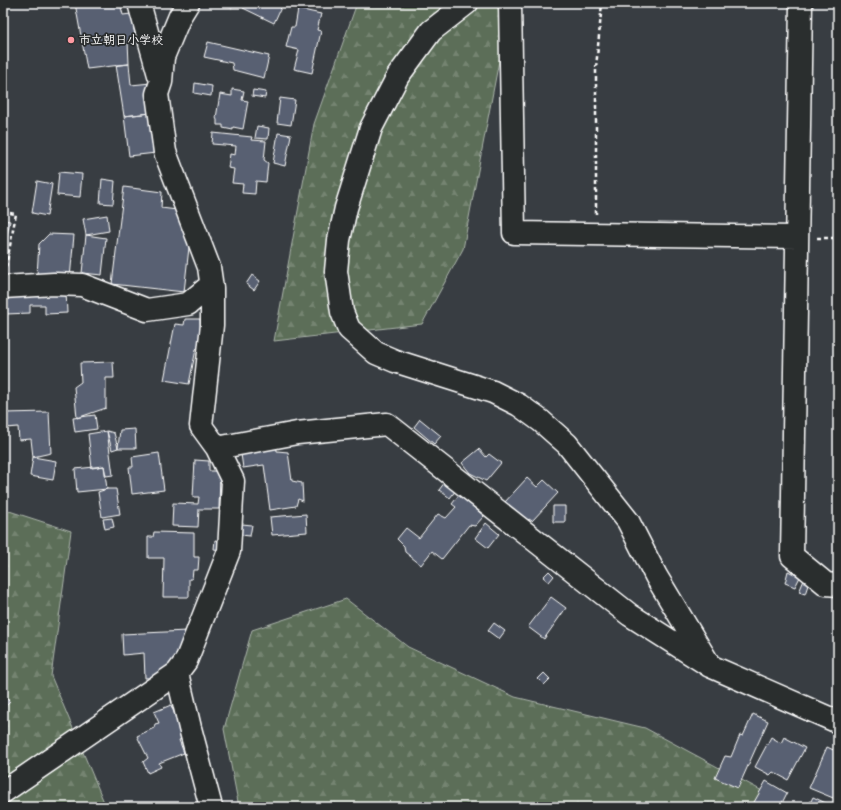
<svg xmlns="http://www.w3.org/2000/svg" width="841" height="810" viewBox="0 0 841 810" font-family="Itim,'Klee One',sans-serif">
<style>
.forest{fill:url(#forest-firs);stroke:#adb6ac}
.building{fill:#596172;stroke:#fff}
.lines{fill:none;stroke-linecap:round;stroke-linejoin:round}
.street-casing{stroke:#fff;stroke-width:25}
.path{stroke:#fff;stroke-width:2.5;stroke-dasharray:4 3;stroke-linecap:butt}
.street{stroke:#2a2d2e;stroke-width:22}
.poi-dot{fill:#ff9aa2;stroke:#2a2d2e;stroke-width:1.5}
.labels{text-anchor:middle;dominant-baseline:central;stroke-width:3.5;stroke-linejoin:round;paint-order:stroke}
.poi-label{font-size:12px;font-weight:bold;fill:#fff;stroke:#2a2d2e;text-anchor:start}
</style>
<defs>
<pattern id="forest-firs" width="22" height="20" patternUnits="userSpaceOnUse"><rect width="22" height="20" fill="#5b6e58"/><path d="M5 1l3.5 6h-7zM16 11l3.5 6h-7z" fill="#748471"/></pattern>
</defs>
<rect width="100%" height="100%" fill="#383d42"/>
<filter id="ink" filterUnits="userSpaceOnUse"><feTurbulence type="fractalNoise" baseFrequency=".025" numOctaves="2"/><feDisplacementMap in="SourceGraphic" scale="8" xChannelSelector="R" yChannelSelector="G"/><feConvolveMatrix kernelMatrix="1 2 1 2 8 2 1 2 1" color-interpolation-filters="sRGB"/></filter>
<g filter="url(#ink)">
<!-- forest -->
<path class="forest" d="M357 3H510L463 249 422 324 274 341 314 124Z
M3 509 71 531 51 676 106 807H3Z
M346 599 408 647 515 697 645 728 792 807H239L224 729 252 630Z"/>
<!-- building -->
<path class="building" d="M75 3H120L123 15 131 14 136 40 128 41 129 64 87 69Z
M219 3H233L232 8Z
M245 3H283L274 23 243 8Z
M298 9 321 14 317 30 321 31 312 73 294 69 299 50 286 47 291 27H295Z
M208 42 269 56 264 78 233 70 232 63 204 57Z
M129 64 131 85 161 82 160 112 124 116 116 65Z
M195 83 212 86 211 96 194 93Z
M232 89 244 91 242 100 248 101 243 129 233 127V130L223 128V125H217V120L216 118 220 94 232 96Z
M253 90 266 92 265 98 252 96Z
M280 98 295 100 291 125 277 123Z
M160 112 165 152 129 156 124 116Z
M257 126 269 128 268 139 255 138Z
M213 133 252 137 251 140 266 141 264 160 268 163 266 182 256 181 255 194 242 193 243 184 232 183 234 169 228 168 230 154 235 155 236 146 212 144Z
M278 133 291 135 285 166 273 163Z
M59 172 82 174 80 197 57 195Z
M102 179 115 181 113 204 100 203Z
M37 181 52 184 47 216 32 213Z
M124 187 162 192 161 208 193 212 184 292 112 284Z
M107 215 109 231 86 235 83 219Z
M3 220 10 221 3 255Z
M49 234 74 235 70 278 37 275 39 244Z
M86 235 106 238 102 275 82 273Z
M252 275 260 281 254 290 246 284Z
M66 291 67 313 45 314V305H30V313L6 314V292Z
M185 319H200L201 345 196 349 189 384 164 380 175 324 184 325Z
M113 362 114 378H106V408L77 418 74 387 81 382 80 363Z
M3 374 6 390H3Z
M49 412 51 453 33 457 31 439 19 440 18 427 6 428 4 413Z
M95 415 97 429 75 432 73 418Z
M420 419 441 436 434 444 414 427Z
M135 429 136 448H118L120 430Z
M107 431 114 433 118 448 112 450Z
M107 431 113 475 106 476 104 466 92 468 88 434Z
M276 442 277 451 288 452 292 481 302 483 303 501 298 499 296 506 270 510 264 465 243 468 240 447Z
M479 449 486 457 489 454 501 463 486 481 470 473 462 463Z
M159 453 164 490 132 494 129 467H133L132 457Z
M33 457 56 461 53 480 30 476Z
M195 460 209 461V471H220L219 509H199L198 527 172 526 173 503 198 504 199 497H193Z
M104 466 107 489 77 492 75 469Z
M527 478 537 487 544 480 558 493 532 521 529 519 526 522 504 503Z
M445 482 456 490 450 498 439 490Z
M107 489H116L120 514 102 517 98 492Z
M459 495 484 516 475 526 469 525 442 559 432 551 421 565 405 552 404 546 397 539 406 528 419 538 438 514 446 518 456 507 452 504Z
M553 506H565V522H553Z
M306 514 307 532 272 535 270 517Z
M112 518 114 527 105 529 103 519Z
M486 523 499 534 488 548 475 538Z
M242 524 252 525 250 536 241 535Z
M154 532 194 533V557H199L198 570H193L192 579H189V597H163L164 558H148V537H153Z
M215 540 222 541 221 550 214 549Z
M549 571 554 576 549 582 543 577Z
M788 571 800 577 795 587 785 583Z
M804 580 809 582 805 594 799 592Z
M551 597 566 608 544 639 528 627Z
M494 623 505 631 499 639 488 631Z
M187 631 188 643 181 644V653H176L177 665 164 677 145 678 144 653 123 655 122 634Z
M544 673 550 679 544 685 538 679Z
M3 695 10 702 3 709Z
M171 705 184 738 179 740 184 753 159 763 161 767 148 773 143 762 148 758 137 736 154 728 155 724 159 723 154 712Z
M753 714 768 721 738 788 715 778 725 756 731 757 740 735 743 736Z
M771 737 781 743 784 737 805 748 788 780 773 772 770 775 755 767Z
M827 747 838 752V800L809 788Z
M766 781 787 793 780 807H758L753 804Z
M813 797 832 806V807H808Z"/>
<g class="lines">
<defs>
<path id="street" d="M139 3 159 75
M467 3 431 31 398 76 371 128 346 208 339 240 336 271 342 312 349 329 376 353 395 361 493 392 519 405 541 421 567 444 628 521 656 576 710 666
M510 3 514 233 797 237
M801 3 792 556 826 584 838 585
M3 287 54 284 82 285 147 310 188 304 211 285
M217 448 297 433 387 424 630 615 710 666 838 722
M177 673 190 728 211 807
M3 792 177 673 186 661 229 551 233 481 217 448 201 426 212 325V288L209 267 165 152 157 94 161 82 163 57 180 16 188 3"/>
</defs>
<!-- street casing -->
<use href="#street" class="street-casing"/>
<!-- path -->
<path class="path" d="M3 212 16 214 6 267
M596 214V68L602 3
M817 238H838"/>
<!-- street -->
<use href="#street" class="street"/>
</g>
</g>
<!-- markers -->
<circle class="poi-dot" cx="71" cy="40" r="4"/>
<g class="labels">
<!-- poi labels -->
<g class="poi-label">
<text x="79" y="40">市立朝日小学校</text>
</g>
</g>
<!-- margin -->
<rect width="841" height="810" fill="none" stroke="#2a2d2e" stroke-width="16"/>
<rect x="8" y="8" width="825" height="794" fill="none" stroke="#fff" stroke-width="1.5" filter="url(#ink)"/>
</svg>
